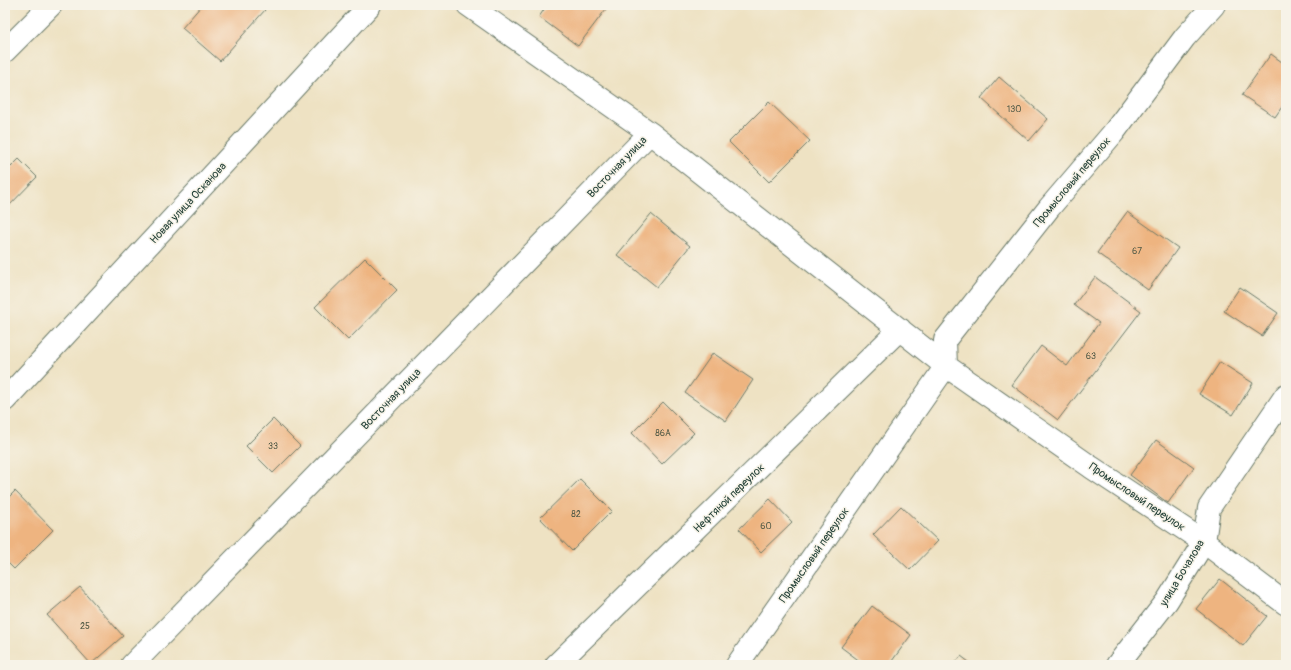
<svg xmlns="http://www.w3.org/2000/svg" width="1291" height="670" viewBox="0 0 1291 670" font-family="Pangolin,sans-serif">
<style>
.building{fill:#eeb480}
.lines{fill:none;stroke-linecap:round;stroke-linejoin:round}
.street-casing{stroke:#677766;stroke-width:24}
.street{stroke:#fff;stroke-width:22}
.labels{text-anchor:middle;dominant-baseline:central;stroke-width:3;stroke-linejoin:round;paint-order:stroke}
.number-label{font-size:9px;fill:#535b47}
.street-label{font-size:11px;fill:#1f3d34;stroke:#f7f3e8}
</style>
<rect width="100%" height="100%" fill="#f7f3e8"/>
<filter id="ink" filterUnits="userSpaceOnUse"><feTurbulence type="fractalNoise" baseFrequency=".025" numOctaves="2"/><feDisplacementMap in="SourceGraphic" scale="8" xChannelSelector="R" yChannelSelector="G"/><feConvolveMatrix kernelMatrix="1 2 1 2 8 2 1 2 1" color-interpolation-filters="sRGB"/></filter>
<filter id="wash" filterUnits="userSpaceOnUse"><feTurbulence type="fractalNoise" baseFrequency=".012" numOctaves="4" result="noise"/><feDisplacementMap in="SourceGraphic" scale="16" xChannelSelector="R" yChannelSelector="G"/><feGaussianBlur stdDeviation="0.9" result="paint"/><feColorMatrix in="noise" values="0 0 0 0 0 0 0 0 0 0 0 0 0 0 0 0 0 1.4 0 .05"/><feComposite in="paint" operator="in"/></filter>
<g filter="url(#wash)">
<rect width="100%" height="100%" fill="#eee2c3"/>
<g id="blocks">
<!-- building -->
<path class="building" d="M202 5H259L265 10 220 61 182 28Z
M547 5H609L578 46 539 17Z
M1271 54 1286 65V101L1275 117 1242 95Z
M999 77 1048 119 1029 141 981 98Z
M769 102 810 141 769 182 729 142Z
M19 159 37 177 5 210V160L11 167Z
M1127 212 1178 248 1148 290 1097 253Z
M651 214 690 246 657 287 617 255Z
M365 258 397 290 348 340 315 307Z
M1095 277 1141 311 1058 420 1012 385 1041 346 1067 366 1099 323 1074 305Z
M1240 287 1278 313 1262 336 1224 311Z
M713 353 753 380 726 421 685 393Z
M1220 362 1253 383 1233 415 1199 394Z
M663 402 694 433 662 464 632 433Z
M273 419 300 446 273 473 246 446Z
M1156 440 1194 467 1168 503 1130 475Z
M580 479 612 511 572 551 540 518Z
M15 491 53 530 14 569 5 560V501Z
M770 499 792 522 761 552 739 529Z
M901 506 938 541 910 570 873 535Z
M1220 579 1267 616 1243 646 1196 609Z
M80 587 123 636 91 664 47 615Z
M872 606 911 635 889 665H865L841 647Z
M961 656 973 665H954Z"/>
</g>
</g>
<g filter="url(#ink)">
<use href="#blocks" fill-opacity="0" stroke="#677766" stroke-width="1"/>
<g class="lines">
<defs>
<path id="street" d="M468 5 650 133 946 366 1091 467 1204 542 1286 604
M5 51 51 5
M5 400 370 5
M132 665 650 133
M556 665 900 329
M737 665 946 366 945 340 1049 208 1114 132 1185 37 1214 5
M1117 665 1167 601 1204 542 1209 508 1286 395"/>
</defs>
<!-- street casing -->
<use href="#street" class="street-casing"/>
<!-- street -->
<use href="#street" class="street"/>
</g>
</g>
<g class="labels">
<!-- number labels -->
<g class="number-label">
<text x="1014" y="109">130</text>
<text x="1137" y="251">67</text>
<text x="1091" y="356">63</text>
<text x="663" y="433">86А</text>
<text x="273" y="446">33</text>
<text x="576" y="514">82</text>
<text x="766" y="526">60</text>
<text x="85" y="626">25</text>
</g>
<!-- street labels -->
<g class="street-label">
<text transform="translate(617 167) rotate(-46)">Восточная улица</text>
<text transform="translate(1072 182) rotate(-50)">Промысловый переулок</text>
<text transform="translate(188 203) rotate(-47)">Новая улица Осканова</text>
<text transform="translate(391 399) rotate(-46)">Восточная улица</text>
<text transform="translate(1137 497) rotate(34)">Промысловый переулок</text>
<text transform="translate(729 498) rotate(-44)">Нефтяной переулок</text>
<text transform="translate(814 555) rotate(-55)">Промысловый переулок</text>
<text transform="translate(1182 573) rotate(-59)">улица Бочалова</text>
</g>
</g>
<!-- margin -->
<rect width="1291" height="670" fill="none" stroke="#f7f3e8" stroke-width="20"/>
</svg>
